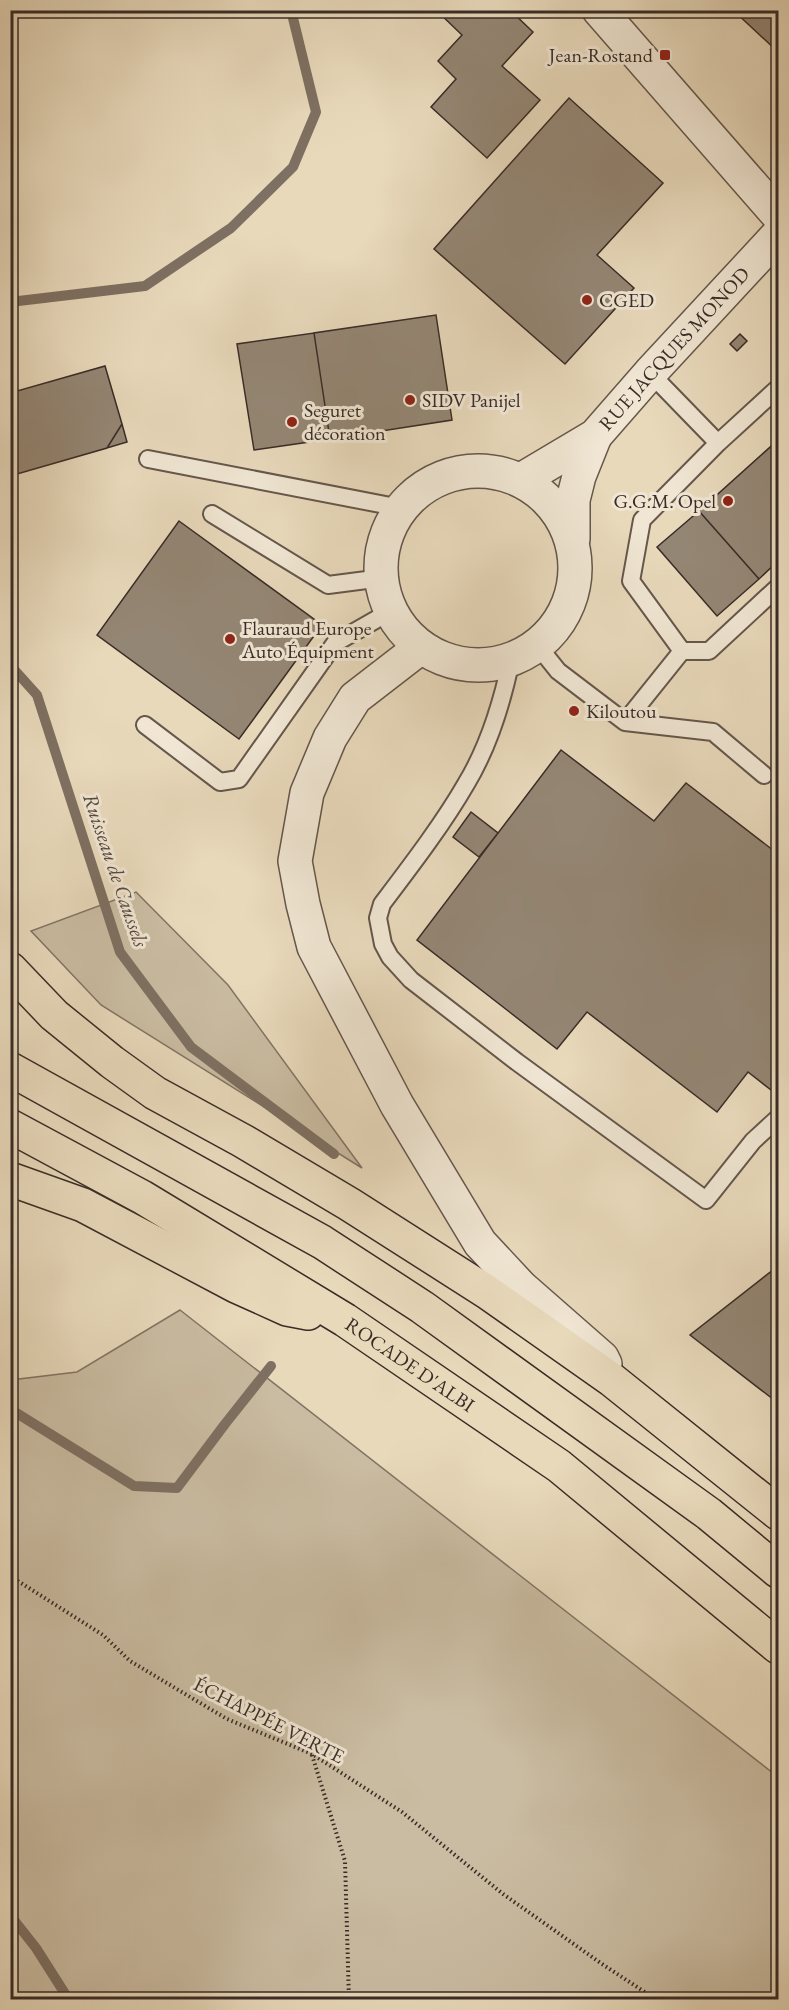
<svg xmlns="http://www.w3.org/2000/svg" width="789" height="2010" viewBox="0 0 789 2010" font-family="'EB Garamond',serif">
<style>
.green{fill:#cabca2;stroke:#827464;stroke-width:1.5}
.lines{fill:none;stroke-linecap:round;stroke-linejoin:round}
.stream{stroke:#7e7062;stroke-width:10}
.building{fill:#948674;stroke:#392c27;stroke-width:1.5}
.service-casing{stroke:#65574c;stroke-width:20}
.minor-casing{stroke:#65574c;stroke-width:36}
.trunk-casing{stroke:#392c27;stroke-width:36}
.path{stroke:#392c27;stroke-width:4;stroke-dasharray:1.5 3;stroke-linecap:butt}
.service{stroke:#f0e6d3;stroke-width:16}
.minor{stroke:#f0e6d3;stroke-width:33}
.trunk{stroke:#e8d9bb;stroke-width:33}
.poi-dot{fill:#8f2418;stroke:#f0e6d3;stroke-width:2}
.labels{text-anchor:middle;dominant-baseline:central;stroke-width:6;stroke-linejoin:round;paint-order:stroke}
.poi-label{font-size:20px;fill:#392c27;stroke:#f0e6d3;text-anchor:start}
.street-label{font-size:20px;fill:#392c27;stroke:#f0e6d3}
.water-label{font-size:21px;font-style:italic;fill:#564840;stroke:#f0e6d3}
</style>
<rect width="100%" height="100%" fill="#e8d9bb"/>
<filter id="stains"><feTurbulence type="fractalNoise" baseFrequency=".00333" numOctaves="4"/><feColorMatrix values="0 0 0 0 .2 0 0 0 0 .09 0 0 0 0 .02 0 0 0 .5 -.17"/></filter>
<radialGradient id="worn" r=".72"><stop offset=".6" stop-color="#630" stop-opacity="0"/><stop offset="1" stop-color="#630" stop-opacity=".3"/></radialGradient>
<!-- green -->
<path class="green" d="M136 892 228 985 362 1168 101 1005 31 931Z
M180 1310 778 1777V1999H11V1380L77 1372Z"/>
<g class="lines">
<!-- stream -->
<path class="stream" d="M10 302 145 286 231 228 293 167 316 112 291 10
M10 665 37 695 120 952 191 1047 334 1154
M10 1409 134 1486 177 1488 225 1424 271 1366
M10 1915 36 1948 69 2000"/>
</g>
<!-- building -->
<path class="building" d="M436 10H510L533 32 502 66 540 100 487 158 431 107 456 79 438 61 462 35Z
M733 10H778V52Z
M569 98 663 183 597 255 634 288 565 364 434 249Z
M436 315 452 420 330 439 314 333Z
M314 333 330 439 254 450 237 344Z
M740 334 747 341 737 351 730 344Z
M105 366 122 424 107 448 10 476V393Z
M122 424 127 442 107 448Z
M778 440V561L759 579 699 511Z
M699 511 759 579 717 616 657 547Z
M179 521 322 625 239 739 97 635Z
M561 750 654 821 686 783 778 854V1081L771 1090 748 1072 717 1112 587 1012 557 1049 417 940Z
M471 812 498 833 479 857 453 837Z
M778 1266V1403L690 1335Z"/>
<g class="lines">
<defs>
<path id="service" d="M650 373 718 443
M778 388 718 443 642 520 631 581 682 651H709L778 587
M148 459 401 508
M212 514 328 585 382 578
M538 646 558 671 625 722 713 732 764 775
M511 660C502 703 489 746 466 784 443 824 410 867 382 904L378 918 383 944 390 957 411 980 517 1062 706 1200 753 1141 778 1118
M625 722 682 651
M145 725 220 782 239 779 335 643 391 611"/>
<g id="minor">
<path d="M599 10 778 215"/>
<circle cx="478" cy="568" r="97"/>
<path id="s1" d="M521 480 595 436 650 373 778 235"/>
<path d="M573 539V500L579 476 595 436"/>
<path d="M421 647 355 698 330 738 307 793 295 861 303 904 314 947 397 1105 480 1243 521 1287 602 1358 605 1364"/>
</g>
<g id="trunk">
<path d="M10 969 54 1015 112 1062 155 1093 243 1141 349 1204 487 1292 612 1380 778 1513"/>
<path d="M10 1069 322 1242 422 1307 709 1514 778 1571"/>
<path id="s2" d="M10 1126 142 1197 345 1320 559 1466 778 1647"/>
<path d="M10 1179 83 1205 236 1286 287 1309 308 1313"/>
</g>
</defs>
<!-- service casing -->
<use href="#service" class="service-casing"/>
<!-- minor casing -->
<use href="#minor" class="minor-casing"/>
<!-- trunk casing -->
<use href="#trunk" class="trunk-casing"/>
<!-- path -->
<path class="path" d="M10 1576 103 1635 130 1661 227 1719 312 1754 402 1812 503 1894 602 1964 657 2000
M312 1755 345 1861 349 2000"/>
<!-- service -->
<use href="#service" class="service"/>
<!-- minor -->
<use href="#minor" class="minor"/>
<!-- trunk -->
<use href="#trunk" class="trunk"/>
</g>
<!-- markers -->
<g class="poi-dot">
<rect x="659" y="49" width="12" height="12" rx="3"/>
<circle cx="587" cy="300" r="6"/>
<circle cx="410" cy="400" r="6"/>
<circle cx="292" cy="422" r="6"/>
<circle cx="728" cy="501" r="6"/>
<circle cx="230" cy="639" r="6"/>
<circle cx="574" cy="711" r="6"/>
</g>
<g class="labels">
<!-- poi labels -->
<g class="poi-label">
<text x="653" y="55" text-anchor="end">Jean-Rostand</text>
<text x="599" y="300">CGED</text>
<text x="422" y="400">SIDV Panijel</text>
<text x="304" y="410">Seguret<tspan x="304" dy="23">décoration</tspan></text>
<text x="716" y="501" text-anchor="end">G.G.M. Opel</text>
<text x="242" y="628">Flauraud Europe<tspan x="242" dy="23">Auto Équipment</tspan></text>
<text x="586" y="711">Kiloutou</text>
</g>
<!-- street labels -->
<g class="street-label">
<text stroke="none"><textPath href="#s1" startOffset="204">RUE JACQUES MONOD</textPath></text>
<text stroke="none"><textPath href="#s2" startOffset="466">ROCADE D'ALBI</textPath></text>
<text transform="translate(269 1720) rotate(27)">ÉCHAPPÉE VERTE</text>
</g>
<!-- water labels -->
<g class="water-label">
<text transform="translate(116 870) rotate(71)">Ruisseau de Caussels</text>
</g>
</g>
<!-- margin -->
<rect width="789" height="2010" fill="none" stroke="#e8d9bb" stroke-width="36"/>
<rect x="12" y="12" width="765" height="1986" fill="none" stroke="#392c27" stroke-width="3"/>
<rect x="18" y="18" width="753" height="1974" fill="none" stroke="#392c27" stroke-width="1.5"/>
<rect width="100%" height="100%" filter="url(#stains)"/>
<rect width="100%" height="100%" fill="url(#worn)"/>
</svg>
